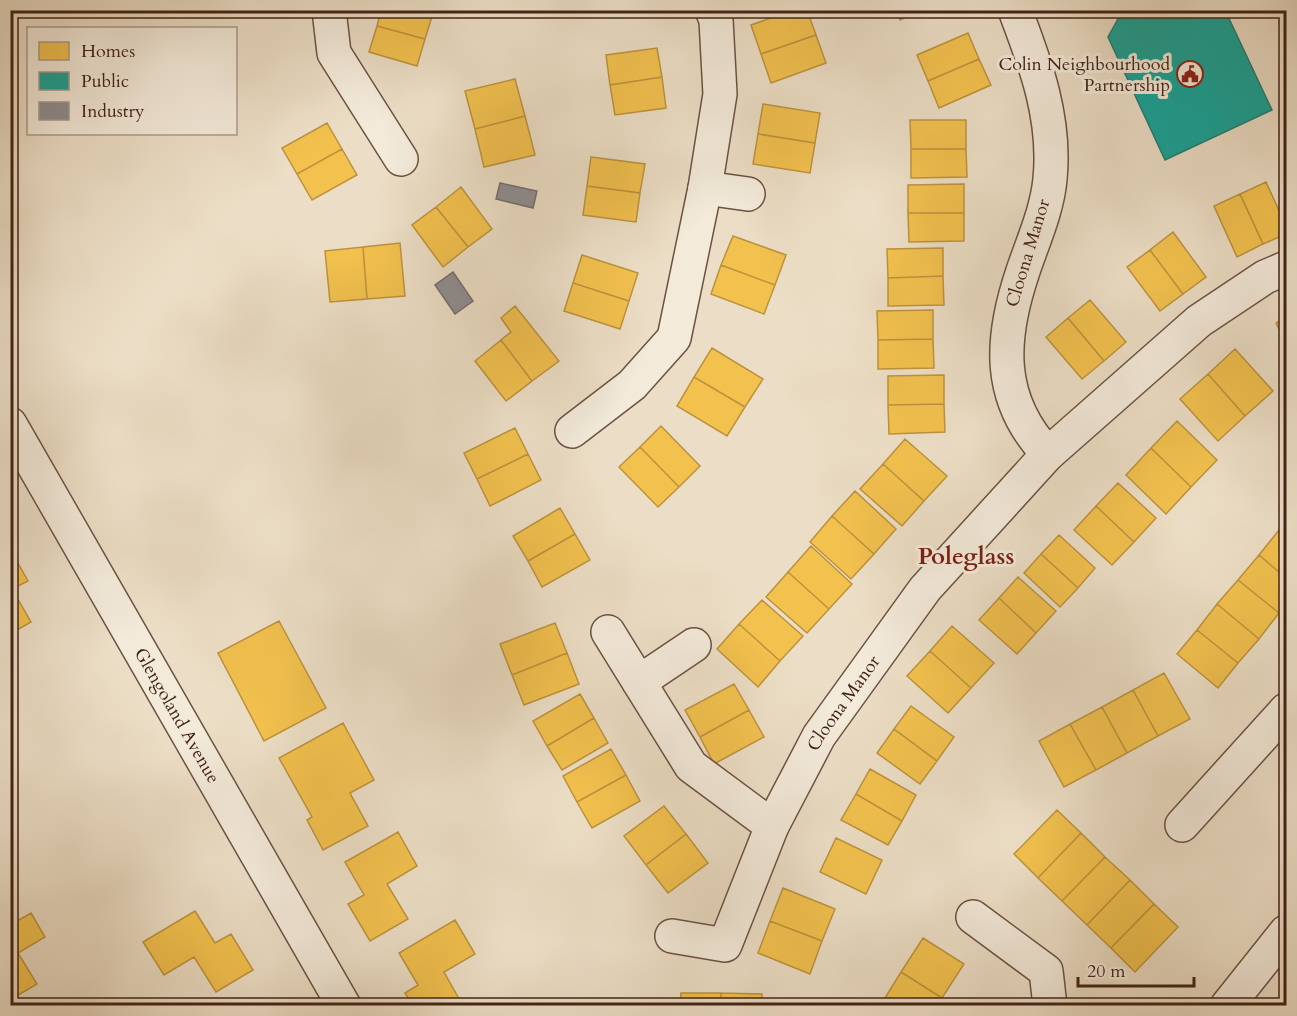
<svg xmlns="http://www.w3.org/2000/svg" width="1297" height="1016" viewBox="0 0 1297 1016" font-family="Cardo,serif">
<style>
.homes{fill:#f2c14e;stroke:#bd923d;stroke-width:1.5}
.public{fill:#17a398;stroke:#247d71;stroke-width:1.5}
.industry{fill:#8d8d92;stroke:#766d6d;stroke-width:1.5}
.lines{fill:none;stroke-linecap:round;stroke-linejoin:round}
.minor-casing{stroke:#6c5242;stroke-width:36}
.minor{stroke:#f3eada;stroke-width:33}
.labels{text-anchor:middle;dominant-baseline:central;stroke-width:6;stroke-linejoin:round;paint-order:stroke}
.poi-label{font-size:18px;fill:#412316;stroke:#f3eada;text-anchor:end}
.street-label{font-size:18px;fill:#412316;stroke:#f3eada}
.district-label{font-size:24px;font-weight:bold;fill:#7a1f14;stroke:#f3eada}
</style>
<rect width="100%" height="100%" fill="#ecdec6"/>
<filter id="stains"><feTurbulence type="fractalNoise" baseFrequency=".00333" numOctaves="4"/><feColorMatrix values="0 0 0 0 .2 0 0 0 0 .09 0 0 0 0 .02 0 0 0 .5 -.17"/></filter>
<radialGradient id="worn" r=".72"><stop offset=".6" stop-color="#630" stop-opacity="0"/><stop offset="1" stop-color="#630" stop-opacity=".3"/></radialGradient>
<!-- homes -->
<path class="homes" d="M381 10H423L433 13 425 39 377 26Z
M793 10H807L816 35 761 54 751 25Z
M896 10H922L900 20Z
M377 26 425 39 417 66 369 52Z
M968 33 979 59 928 81 917 55Z
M816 35 826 63 771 83 761 54Z
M657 48 662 77 610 85 606 55Z
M979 59 991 85 939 108 928 81Z
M662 77 666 108 615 115 610 85Z
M515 79 525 116 475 129 465 91Z
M763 104 820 113 815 143 758 134Z
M525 116 535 155 484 167 475 129Z
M910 120H966V149H911Z
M327 123 342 149 297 174 282 148Z
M758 134 815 143 810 173 753 164Z
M342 149 357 175 312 200 297 174Z
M911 149H966L967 177 911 178Z
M591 157 645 164 640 193 587 186Z
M1266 182 1286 226V234L1263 244 1240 194Z
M964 184V213H908V185Z
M587 186 640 193 636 222 583 215Z
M461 187 492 229 468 247 436 207Z
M1240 194 1263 244 1237 257 1214 206Z
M436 207 468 247 443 267 412 225Z
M908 213H964V241L909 242Z
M1173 232 1206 277 1183 294 1150 250Z
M733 236 786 255 775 285 721 265Z
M400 243 405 296 367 299 363 247Z
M363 247 367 299 330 302 325 251Z
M943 248V276L888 278 887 249Z
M1150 250 1183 294 1160 311 1127 267Z
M582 255 638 273 629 301 573 283Z
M721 265 775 285 764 314 711 294Z
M943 276 944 305 888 306V278Z
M573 283 629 301 620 329 564 311Z
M1090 300 1126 342 1104 361 1068 318Z
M515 306 559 361 532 381 501 340 511 332 501 318Z
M933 310V339L878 340 877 311Z
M1286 317V344L1276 323Z
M1068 318 1104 361 1082 379 1046 337Z
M933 339 934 368 878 369V340Z
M501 340 532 381 506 401 475 361Z
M712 348 763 379 745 407 694 377Z
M1235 349 1273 391 1245 416 1208 374Z
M1208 374 1245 416 1218 441 1180 399Z
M944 375V404L888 405V376Z
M694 377 745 407 727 436 677 406Z
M944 404 945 432 889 434 888 405Z
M1177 421 1217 460 1191 487 1151 448Z
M661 426 700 466 679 487 640 447Z
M515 428 528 454 477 479 464 453Z
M905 439 947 476 924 501 883 464Z
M640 447 679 487 658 507 619 467Z
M1151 448 1191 487 1166 514 1126 475Z
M528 454 541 480 490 506 477 479Z
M883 464 924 501 902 526 860 489Z
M1118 483 1156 518 1134 542 1096 506Z
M855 491 896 529 874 554 832 516Z
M1096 506 1134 542 1112 565 1074 530Z
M560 508 575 534 528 561 513 536Z
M832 516 874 554 851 579 810 542Z
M1279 530 1286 537V578L1259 555Z
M575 534 590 560 542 587 528 561Z
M1059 535 1095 568 1078 588 1041 554Z
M811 546 852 584 829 609 788 572Z
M10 549 28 581 12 589 31 622 10 634Z
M1041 554 1078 588 1060 607 1024 573Z
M1259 555 1286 578V605L1279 613 1238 580Z
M788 572 829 609 807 633 766 597Z
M1018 577 1056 611 1036 633 999 598Z
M1238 580 1279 613 1259 639 1217 604Z
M999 598 1036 633 1017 654 979 620Z
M762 600 803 636 780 661 739 624Z
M1217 604 1259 639 1238 663 1197 630Z
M279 621 326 708 264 741 218 653Z
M555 623 567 653 512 675 500 644Z
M739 624 780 661 758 687 717 649Z
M952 626 994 663 971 688 930 651Z
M1197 630 1238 663 1218 688 1177 654Z
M930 651 971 688 948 713 907 676Z
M567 653 579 684 524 705 512 675Z
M1164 673 1190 719 1158 736 1133 690Z
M734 684 749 710 700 737 685 710Z
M1133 690 1158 736 1127 753 1102 707Z
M580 694 594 718 547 746 533 721Z
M911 706 954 737 937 761 894 729Z
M1102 707 1127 753 1096 770 1070 724Z
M749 710 764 737 714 764 700 737Z
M594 718 608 743 562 770 547 746Z
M343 723 374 780 350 793 368 826 323 850 307 820 312 817 279 758Z
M1070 724 1096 770 1064 787 1039 741Z
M894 729 937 761 920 784 877 753Z
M611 749 626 775 577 802 563 776Z
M870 769 916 795 902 821 856 794Z
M626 775 640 801 592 828 577 802Z
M856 794 902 821 888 845 841 820Z
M664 806 686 834 646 865 624 836Z
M1057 810 1081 833 1038 878 1014 854Z
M398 832 417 866 387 884 408 919 370 941 348 904 364 895 345 862Z
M1081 833 1105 857 1062 901 1038 878Z
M686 834 708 863 668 893 646 865Z
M836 838 882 860 866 894 820 872Z
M1105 857 1130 880 1087 925 1062 901Z
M1130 880 1154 904 1111 948 1087 925Z
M783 888 835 909 822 941 770 921Z
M1154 904 1178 927 1135 972 1111 948Z
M195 911 215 943 231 934 253 970 216 992 194 957 164 975 143 942Z
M31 913 45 937 18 953 37 984 10 1000V925Z
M455 920 475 954 444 972 463 1006H413L405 993 418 985 399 953Z
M770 921 822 941 810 974 758 953Z
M923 938 964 964 942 998 901 972Z
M901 972 942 998 938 1006H880Z
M681 993H721V1006H680Z
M721 993 762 994V1006H721Z"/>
<!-- public -->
<path class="public" d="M1133 10H1225L1272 110 1165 160 1108 37 1119 17Z"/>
<!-- industry -->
<path class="industry" d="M500 183 537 191 533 208 496 199Z
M453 272 473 301 455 314 435 285Z"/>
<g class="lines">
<defs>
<g id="minor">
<path d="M329 10 334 53 401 159"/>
<path d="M1015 10C1036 65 1056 119 1050 179 1047 211 1033 241 1023 271 1000 339 996 399 1048 454"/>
<path d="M705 188 748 194"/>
<path id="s1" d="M10 424 344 1006"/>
<path d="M572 431 632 385 674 338 705 188 720 94 716 20 712 10"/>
<path d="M608 632 691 766 772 826"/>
<path d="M639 682 694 645"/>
<path d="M1182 825 1286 710"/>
<path d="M973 917 1046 971 1050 1006"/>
<path id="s2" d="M672 936 725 945 772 826 819 736 925 589 1048 454 1199 321 1265 277 1286 268"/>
<path d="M1227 1006 1286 932"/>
</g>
</defs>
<!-- minor casing -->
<use href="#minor" class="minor-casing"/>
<!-- minor -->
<use href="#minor" class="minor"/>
</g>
<!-- icons -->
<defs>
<symbol id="civic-ring" viewBox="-11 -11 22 22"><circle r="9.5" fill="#f3eada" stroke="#8f2418" stroke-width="1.5"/><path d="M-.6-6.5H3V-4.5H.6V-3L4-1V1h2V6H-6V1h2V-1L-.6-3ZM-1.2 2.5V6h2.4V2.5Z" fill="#8f2418"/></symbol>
</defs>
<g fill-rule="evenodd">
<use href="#civic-ring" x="1175" y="59" width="30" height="30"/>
</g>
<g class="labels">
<!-- poi labels -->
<g class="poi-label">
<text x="1170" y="64">Colin Neighbourhood<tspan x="1170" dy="21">Partnership</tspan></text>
</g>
<!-- street labels -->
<g class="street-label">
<text transform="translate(1028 253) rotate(-73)">Cloona Manor</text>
<text stroke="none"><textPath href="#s2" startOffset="324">Cloona Manor</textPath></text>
<text stroke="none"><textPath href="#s1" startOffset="336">Glengoland Avenue</textPath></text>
</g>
<!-- district labels -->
<g class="district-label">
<text x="966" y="556">Poleglass</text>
</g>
</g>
<!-- margin -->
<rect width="1297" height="1016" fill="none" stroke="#ecdec6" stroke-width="36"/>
<rect x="12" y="12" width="1273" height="992" fill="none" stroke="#412316" stroke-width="3"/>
<rect x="18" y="18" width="1261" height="980" fill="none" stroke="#412316" stroke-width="1.5"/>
<!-- legend -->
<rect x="27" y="27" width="210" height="108" fill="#f3eada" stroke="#ac9a8c" stroke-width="1.5"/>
<rect x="39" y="42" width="30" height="18" fill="#f2c14e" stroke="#ac9a8c" stroke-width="1.5"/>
<text x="81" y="57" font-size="18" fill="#412316">Homes</text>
<rect x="39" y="72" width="30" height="18" fill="#17a398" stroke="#ac9a8c" stroke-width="1.5"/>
<text x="81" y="87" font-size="18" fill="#412316">Public</text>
<rect x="39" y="102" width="30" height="18" fill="#8d8d92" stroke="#ac9a8c" stroke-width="1.5"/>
<text x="81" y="117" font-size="18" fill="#412316">Industry</text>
<!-- scale -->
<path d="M1078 977v9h116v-9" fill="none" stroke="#412316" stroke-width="3"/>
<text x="1087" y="977" font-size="18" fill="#412316" stroke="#f3eada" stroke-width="4.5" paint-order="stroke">20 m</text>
<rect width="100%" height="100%" filter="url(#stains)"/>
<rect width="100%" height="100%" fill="url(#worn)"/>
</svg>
